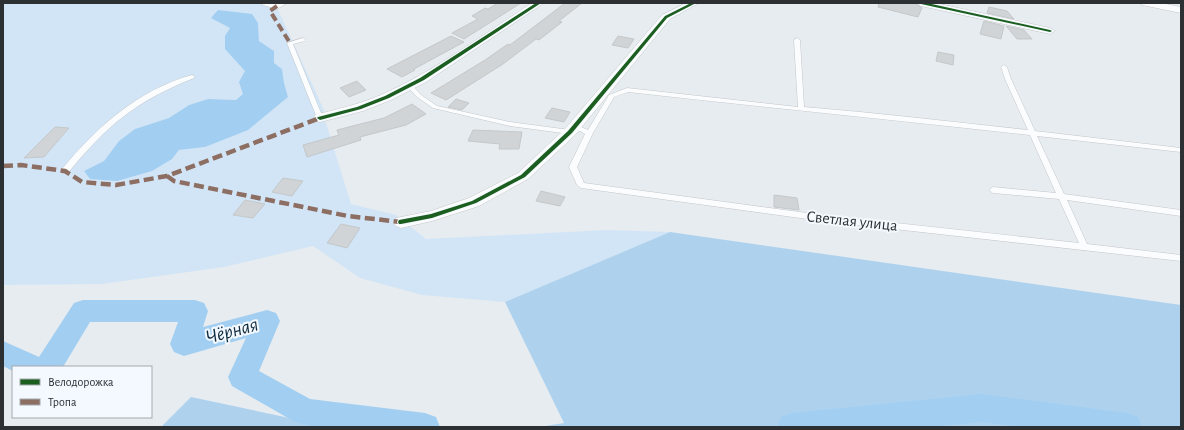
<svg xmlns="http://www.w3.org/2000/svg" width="1184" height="430" viewBox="0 0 1184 430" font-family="'Alegreya Sans',sans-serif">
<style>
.green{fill:#d2e5f6;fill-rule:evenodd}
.forest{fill:#aed2ee}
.water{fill:#a1cef1}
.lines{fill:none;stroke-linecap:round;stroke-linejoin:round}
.river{fill:#a1cef1;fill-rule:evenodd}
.building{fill:#d0d4d7;stroke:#c4c8cb}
.lane-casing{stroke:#c4c7ca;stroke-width:1}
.street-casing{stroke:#c4c7ca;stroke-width:1}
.lane{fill:#fbfcfd;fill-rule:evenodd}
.street{fill:#fbfcfd;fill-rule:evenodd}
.quiet-far1{stroke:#8d6e63;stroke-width:4;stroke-dasharray:8 4;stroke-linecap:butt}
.quiet{stroke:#8d6e63;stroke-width:4.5;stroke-dasharray:10 4.5;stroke-linecap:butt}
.cycleway-casing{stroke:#f3f9fe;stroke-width:2}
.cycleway{fill:#1b5e20;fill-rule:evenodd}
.labels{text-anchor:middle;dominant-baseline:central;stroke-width:4;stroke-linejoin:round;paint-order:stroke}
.street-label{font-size:16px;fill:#2c3033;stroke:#f3f9fe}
.near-water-label{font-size:20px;font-style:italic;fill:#112d40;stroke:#f3f9fe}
</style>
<rect width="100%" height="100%" fill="#e7ecf0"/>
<!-- green -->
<path class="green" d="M3 3H275L324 110 326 123 351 204 396 215 426 239 607 230 670 232 505 302 422 295 360 278 313 246 224 267 102 284 3 285ZM258 23 259 41 274 51V63L282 69 284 83 288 97 205 147 179 150 172 159 90 179 84 171 104 161 119 141 135 129 169 118 189 105 208 99 236 100 244 94 245 71 230 28 223 24Z"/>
<!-- forest -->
<path class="forest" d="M670 232 1181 305V427H539L564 423 505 302Z
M191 397 332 427H161Z"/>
<!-- water -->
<path class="water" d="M218 10 252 14 258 23 259 41 274 51V63L282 69 284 83 288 97 248 130 205 147 179 150 172 159 152 171 117 181 90 179 84 171 104 161 119 141 135 129 169 118 189 105 208 99 236 100 243 94 239 82 245 71 225 49V36L230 28 211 18Z"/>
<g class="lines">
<!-- river -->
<path class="river" d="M83 300H195L204 303 208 311 203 327 267 310 276 313 280 321 259 371 310 399 425 413 436 417 440 427H315L295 422 232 386 228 377 246 338 184 356 174 352 170 344 178 322H90L63 367H13V371L3 366V341L39 357 74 303Z
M982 394 1127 413 1138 417 1142 427H1021L982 422 931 427H777L781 417 792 413Z"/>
</g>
<!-- building -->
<path class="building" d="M498 3H521L464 39 452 33 478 19 472 16 485 8 488 9Z
M565 3H582L559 21 562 22 539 40 536 39 503 64 446 100 431 93 485 60 508 44 510 45Z
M879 3H915L922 8 918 17 878 7Z
M989 7 1007 11 1014 19 987 13Z
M984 21 1004 26 1001 39 980 34Z
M1006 26 1024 30 1032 39H1017Z
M451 36 464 42 414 69 415 70 402 77 387 69Z
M618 36 634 39 628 48 612 45Z
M938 52 954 55 953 65 936 61Z
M357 81 366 90 349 97 340 88Z
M456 99 469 103 462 110 448 107Z
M412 104 426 114 406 125 360 137 361 140 307 157 303 145 339 135 337 130 384 118Z
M552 108 570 112 564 122 545 118Z
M55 127 69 128 44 157 24 158Z
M473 130 522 132 519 149H499L500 144 468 141Z
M283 178 303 181 292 196 272 192Z
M541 191 565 197 560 206 536 201Z
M774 195 797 198 799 210 774 207Z
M245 200 265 204 253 218 233 215Z
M341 224 360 228 347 248 327 243Z"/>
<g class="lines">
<defs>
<path id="lane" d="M303 38 306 40 305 41 293 44 323 118 320 120 317 118 287 43Z
M797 38 800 40 804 107C879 113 953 122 1028 130L1005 79 1001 67 1004 65 1007 67 1011 79 1035 131 1181 148V152L1037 136 1064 194 1181 210V216L1067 200 1087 244 1181 255V261L822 221 581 188 577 185 569 167 585 134 580 131 570 134 510 126 433 108 417 97 406 85 409 83 411 84 421 95 437 106 510 122 570 130 581 127 588 130 609 95 627 88 798 107 794 40ZM628 92C762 107 896 120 1030 135L1056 193 993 187 989 190 993 193 1059 199 1079 243 822 215 584 183 577 167 593 133 614 97Z
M192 75 194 76V78C136 101 107 125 68 173H62L61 171 62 169C97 127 138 90 192 75Z"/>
<path id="street" d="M262 3H287L277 9 263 5Z
M532 3H544L426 82 391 100 363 111 320 122 315 121 314 118 315 115C338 109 361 104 383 94 435 71 484 34 532 3Z
M686 3H699L670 19 575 135 528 179 479 206 432 221 401 228 396 226 393 222 396 218 431 211 469 198 518 173 565 129 662 15Z
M916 3H935L1050 28 1055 31 1050 34 921 6Z
M1141 3H1161L1181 7V13L1142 5Z"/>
</defs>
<!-- lane casing -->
<use href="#lane" class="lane-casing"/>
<!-- street casing -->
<use href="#street" class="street-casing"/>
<!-- lane -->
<use href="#lane" class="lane"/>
<!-- street -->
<use href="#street" class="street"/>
<!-- quiet-far1 -->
<path class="quiet-far1" d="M277 6 270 11 290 43"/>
<!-- quiet -->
<path class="quiet" d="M3 166 21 165 65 171 82 182 116 185 167 176 320 118
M167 176 174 181 348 216 401 222"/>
<defs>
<path id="cycleway" d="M536 3H541L424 80 389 98 361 109 320 120 317 118 318 117 357 107 385 96 420 78Z
M691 3H696L667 18 572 133 525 177 476 203 432 218 401 224H399L398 222 399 220 431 214 472 201 521 175 568 131 665 16Z
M919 3H927L1050 30 1052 31 1050 32 921 4Z"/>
</defs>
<!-- cycleway casing -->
<use href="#cycleway" class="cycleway-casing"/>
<!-- cycleway -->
<use href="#cycleway" class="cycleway"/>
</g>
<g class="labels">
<!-- street labels -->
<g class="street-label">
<text transform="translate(852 221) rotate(6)">Светлая улица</text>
</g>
<!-- near-water labels -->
<g class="near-water-label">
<text transform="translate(232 331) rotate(-15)">Чёрная</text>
</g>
</g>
<!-- border -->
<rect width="1184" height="430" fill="none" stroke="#2c3033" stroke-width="8"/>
<!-- legend -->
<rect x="12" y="366" width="140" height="52" fill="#f3f9fe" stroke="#a3a9ad"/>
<rect x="20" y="379" width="20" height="6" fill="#1b5e20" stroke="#a3a9ad"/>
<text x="48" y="386" font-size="12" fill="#2c3033">Велодорожка</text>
<rect x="20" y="399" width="20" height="6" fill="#8d6e63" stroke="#a3a9ad"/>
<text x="48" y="406" font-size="12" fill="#2c3033">Тропа</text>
</svg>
